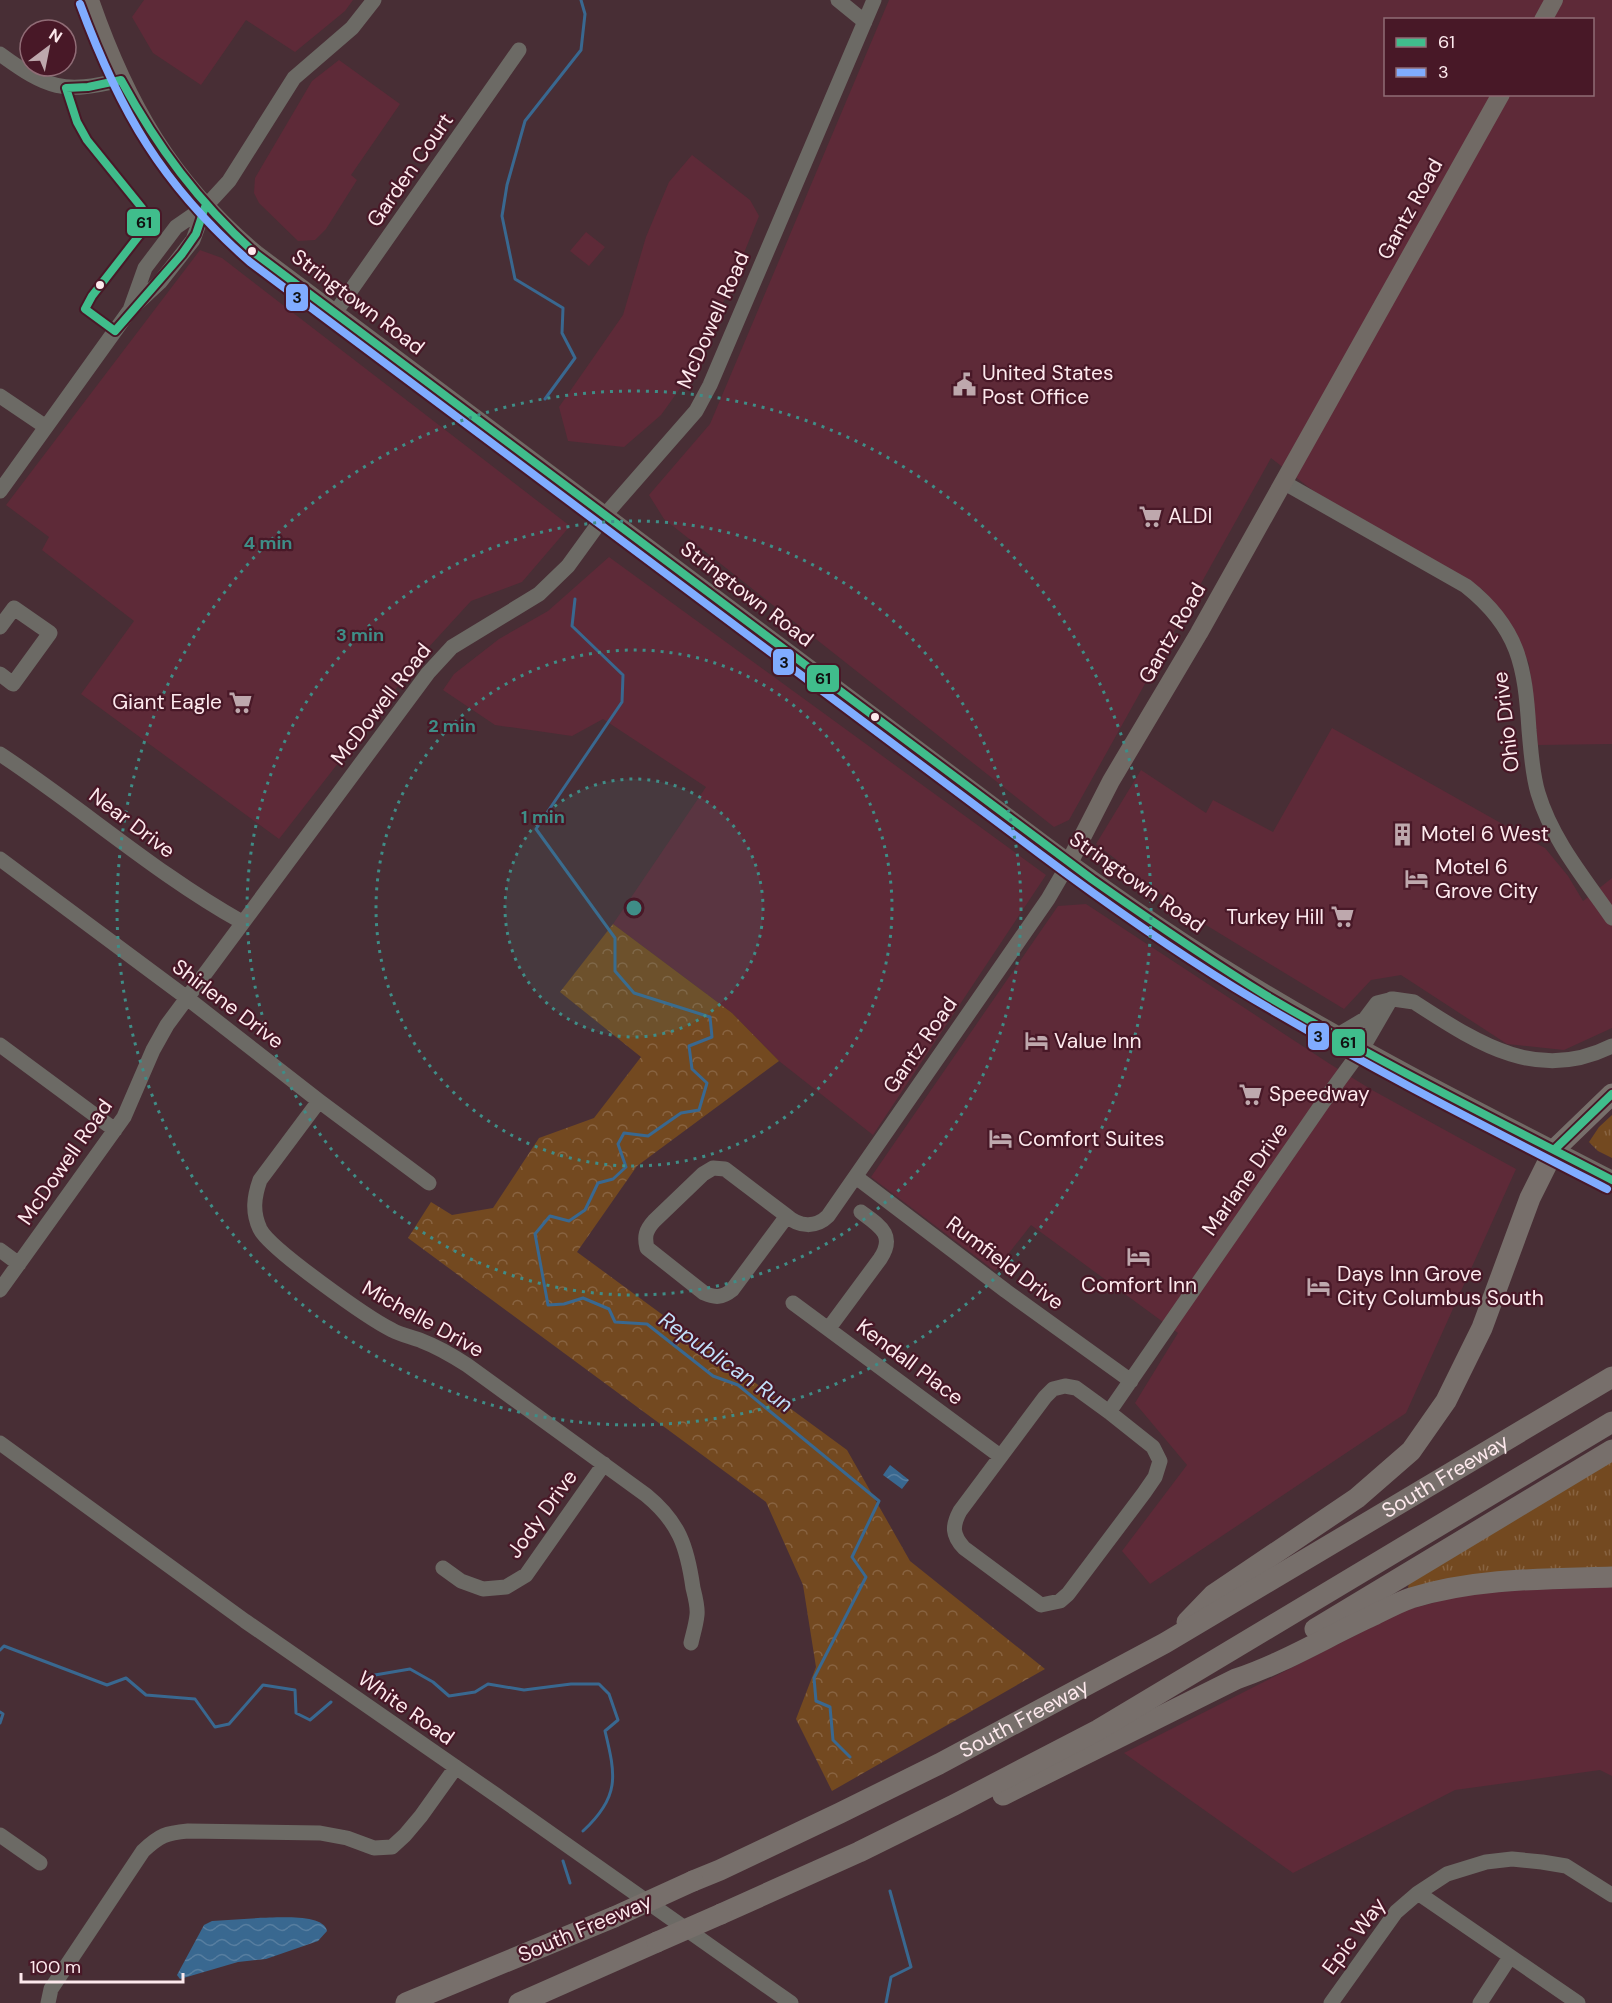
<svg xmlns="http://www.w3.org/2000/svg" width="1612" height="2003" viewBox="0 0 1612 2003" font-family="'DM Sans',sans-serif">
<style>
.built{fill:#5e2a38;fill-rule:evenodd}
.grass{fill:url(#grass-tufts)}
.forest{fill:url(#forest-crowns)}
.water{fill:url(#water-waves)}
.lines{fill:none;stroke-linecap:round;stroke-linejoin:round}
.stream{stroke:#396890;stroke-width:3}
.minor{stroke:#6c6a65;stroke-width:15}
.major{stroke:#716a65;stroke-width:18}
.highway{stroke:#776f6b;stroke-width:21}
.highway-bridge{stroke:#776f6b;stroke-width:21}
.bus-1-casing{stroke:#481827;stroke-width:12}
.bus-2-casing{stroke:#481827;stroke-width:12}
.bus-1{stroke:#40bd8c;stroke-width:8}
.bus-2{stroke:#80acff;stroke-width:8}
.ring{fill:none;stroke:#3f8d87;stroke-width:3;stroke-dasharray:3 6}
.bus-dot{fill:#fde9ed;stroke:#481827;stroke-width:2}
.labels{text-anchor:middle;dominant-baseline:central;stroke-width:4.5;stroke-linejoin:round;paint-order:stroke}
.street-label{font-size:21px;fill:#fde9ed;stroke:#481827}
.poi-label{font-size:21px;fill:#fde9ed;stroke:#481827;text-anchor:start}
.water-label{font-size:22px;font-style:italic;fill:#c1dff9;stroke:#481827}
.centre{fill:#3f8d87;stroke:#481827;stroke-width:3}
.ring-label{font-size:18px;text-anchor:middle;font-weight:bold;fill:#3f8d87;stroke:#481827;stroke-width:4.5;stroke-linejoin:round;paint-order:stroke}
.line-badge{stroke:#481827;stroke-width:2}
.pale-badge-label{font-size:16px;text-anchor:middle;font-weight:bold;fill:#111}
</style>
<defs>
<pattern id="grass-tufts" width="24" height="20" patternUnits="userSpaceOnUse" patternTransform="scale(1.5)"><rect width="24" height="20" fill="#734920"/><path d="M3 7l-1-3M5 7V3M7 7l1-3M15 17l-1-3M17 17v-4M19 17l1-3" fill="none" stroke="#886341"/></pattern>
<pattern id="forest-crowns" width="20" height="18" patternUnits="userSpaceOnUse" patternTransform="scale(1.5)"><rect width="20" height="18" fill="#734920"/><path d="M2 6a3 3 0 1 1 6 0M12 15a3 3 0 1 1 6 0" fill="none" stroke="#886341"/></pattern>
<pattern id="water-waves" width="16" height="10" patternUnits="userSpaceOnUse" patternTransform="scale(1.5)"><rect width="16" height="10" fill="#396890"/><path d="M0 5q4-4 8 0t8 0" fill="none" stroke="#577ea0"/></pattern>
</defs>
<rect width="100%" height="100%" fill="#482e35"/>
<!-- built -->
<path class="built" d="M144 0H353L345 11 295 52 246 20 201 85 153 53 132 17Z
M889 0H1612V744L1538 745 1529 663 1506 620 1482 589 1316 493 1271 458 1069 820 1054 827 664 519 649 495 710 424ZM1386 20H1592V94H1386Z
M339 60 400 104 351 175 357 180 326 229 315 240 298 241 259 203 254 193 255 178 312 81Z
M692 155 750 200 759 216 729 290 689 376 661 415 624 447 568 441 559 407 623 315 646 237 669 182Z
M586 232 605 247 589 266 570 251Z
M200 250 222 258 570 526 522 582 471 601 427 649 279 839 81 694 134 621 42 550 49 537 6 505Z
M609 557 1046 875 873 1135 779 1061 732 1013 613 924 706 787 603 719 572 736 495 725 443 690 454 674 499 639 548 611Z
M1332 728 1545 848 1568 876 1583 901 1612 878V1028L1564 1050 1507 1044 1401 975 1371 980 1344 1009 1183 911 1096 844 1141 770 1206 813 1213 800 1273 832Z
M1086 904 1330 1064 1372 1090 1516 1169 1406 1413 1150 1584 1122 1551 1187 1465 1135 1403 1178 1333 1031 1225 995 1271 871 1177 1058 906Z
M1612 1583V1776L1600 1770 1455 1790 1293 1873 1124 1753 1403 1611 1491 1587Z"/>
<!-- grass -->
<path class="grass" d="M1612 1115V1158L1598 1151 1589 1142 1599 1127Z
M1612 1458V1567L1417 1592 1408 1588 1409 1582Z"/>
<!-- forest -->
<path class="forest" d="M613 924 732 1013 779 1061 637 1166 577 1252 847 1450 910 1561 1045 1669 832 1791 796 1719 816 1667 803 1585 766 1502 408 1238 431 1202 452 1215 493 1208 539 1138 594 1118 641 1057 560 992Z"/>
<!-- water -->
<path class="water" d="M890 1465 909 1480 902 1489 883 1475Z
M258 1918C274 1918 324 1913 327 1931L318 1941 266 1959 238 1962 180 1979 177 1975 204 1925 212 1921Z"/>
<g class="lines">
<!-- stream -->
<path class="stream" d="M545 399 575 358 562 333 563 308 515 279 502 216 507 185 525 121 581 50 585 14 581 0
M575 599 572 626 623 675 622 702 536 829 615 938V971L634 993 710 1017 712 1037 689 1046 692 1069 707 1083 699 1110 681 1113 648 1136 624 1133 618 1144 626 1167 613 1179 598 1183 585 1210 569 1221 550 1216 535 1234 548 1305 564 1304 583 1298 609 1309 615 1322 647 1324 713 1376 738 1385 879 1501 852 1557 866 1577 814 1678 816 1701 830 1707 833 1740 850 1757
M0 1650 4 1646 107 1685 126 1678 146 1695 195 1699 215 1727 229 1724 263 1685 295 1690 296 1713 310 1720 331 1702
M369 1676 410 1669 433 1682 449 1696 475 1692 488 1684 524 1690 571 1684H599L609 1694 618 1720 605 1731C616 1776 620 1797 583 1831
M0 1712 3 1714 0 1723
M563 1861 570 1883
M886 2003 891 1977 911 1967 890 1891"/>
<!-- minor -->
<path class="minor" d="M838 0 865 22
M0 54C48 89 63 94 121 80
M130 310 145 268 176 227 205 207 229 181 294 78 352 28 374 0
M335 313 519 50
M0 396 46 427
M1283 482 1466 586C1519 628 1525 666 1529 730 1531 751 1532 773 1538 793 1552 840 1585 879 1612 918
M0 491 130 310 160 282 193 240 205 207
M0 627 14 608 50 633 13 684 0 674
M0 754C82 808 156 874 242 922
M0 859 187 998 319 1101 429 1183
M1338 1035 1365 1019 1377 1003 1393 999 1414 1002C1476 1042 1537 1084 1612 1046
M0 1045 115 1130
M319 1101 260 1180C254 1197 252 1212 260 1229 270 1249 368 1318 392 1330 401 1335 412 1337 422 1341 438 1347 453 1356 467 1365L646 1495C679 1522 687 1546 693 1588 695 1596 698 1607 697 1615 696 1625 693 1634 691 1643
M713 1168 725 1169 787 1216 732 1290C722 1298 715 1298 704 1293L647 1248C644 1236 646 1230 654 1221L703 1174Z
M856 1177 1006 1291 1131 1381
M787 1216C799 1227 816 1228 828 1216L1048 899 1069 863
M0 1250 19 1264
M0 1290 124 1117 153 1050 167 1025 428 673 452 647 539 594 568 566 605 515 696 411 710 385 874 0
M793 1303 1000 1456
M829 1328 880 1259C896 1235 880 1226 861 1212
M1065 1386 1076 1388 1109 1412 1153 1447 1160 1461 1155 1477 1144 1493 1068 1594 1060 1601 1041 1605 964 1548C952 1535 952 1526 960 1511L1045 1397 1053 1389Z
M1109 1412 1324 1101 1362 1049 1391 999
M0 1443 245 1621 496 1795 791 2003
M443 1568 461 1581 483 1589 506 1587 526 1575 604 1464
M0 1835 40 1863
M1418 1893 1578 2003
M48 2003 51 1989 143 1851C160 1835 166 1833 188 1831L320 1833 347 1838 374 1848 392 1847 405 1835 421 1816 456 1767
M1331 2003 1396 1912 1418 1893 1447 1874 1486 1862 1512 1859 1542 1862 1566 1866 1612 1895
M1480 2003 1510 1957"/>
<!-- major -->
<path class="major" d="M90 0C126 104 171 183 256 254L1046 846C1117 899 1191 950 1268 995 1380 1062 1496 1120 1612 1180
M1543 20 1554 0
M1069 863 1111 781 1199 633 1501 94"/>
<!-- highway -->
<g class="highway">
<path d="M1187 1622 1213 1595 1357 1498 1411 1451 1446 1401 1482 1328 1530 1198 1554 1150 1612 1094"/>
<path d="M1315 1629 1612 1450"/>
<path d="M1003 1795 1236 1679C1284 1663 1328 1636 1374 1615 1386 1609 1399 1602 1411 1598 1476 1578 1545 1579 1612 1577"/>
<path id="s1" d="M693 1881 720 1870 840 1813 939 1764 1165 1643 1612 1377"/>
<path d="M721 1914 859 1852 954 1805 1098 1730 1612 1422"/>
<path d="M406 2003 614 1917"/>
<path d="M519 2003 657 1942"/>
</g>
<!-- highway-bridge -->
<path class="highway-bridge" d="M614 1917 693 1881
M657 1942 721 1914"/>
<defs>
<path id="bus-1" d="M205 207 196 234 182 254 115 331 85 309 92 296 141 233 145 217 142 208 87 140 77 122 66 88 88 87 121 80C158 148 198 202 256 254L1093 880C1150 920 1208 960 1267 996 1379 1062 1496 1120 1612 1180
M1554 1150 1612 1094"/>
<path id="bus-2" d="M80 4C120 112 162 185 250 262L1040 854C1103 901 1168 947 1235 988 1356 1061 1482 1125 1607 1189"/>
</defs>
<!-- bus-1 casing -->
<use href="#bus-1" class="bus-1-casing"/>
<!-- bus-2 casing -->
<use href="#bus-2" class="bus-2-casing"/>
<!-- bus-1 -->
<use href="#bus-1" class="bus-1"/>
<!-- bus-2 -->
<use href="#bus-2" class="bus-2"/>
</g>
<!-- distance rings -->
<circle cx="634" cy="908" r="129" fill="#3f8d87" fill-opacity=".12"/>
<g class="ring">
<circle cx="634" cy="908" r="129"/>
<circle cx="634" cy="908" r="258"/>
<circle cx="634" cy="908" r="387"/>
<circle cx="634" cy="908" r="517"/>
</g>
<!-- icons -->
<defs>
<symbol id="civic-bare" viewBox="-9 -9 18 18"><path d="M-.6-6.5H3V-4.5H.6V-3L4-1V1h2V6H-6V1h2V-1L-.6-3ZM-1.2 2.5V6h2.4V2.5Z" fill="#bea8ad" stroke="#481827" stroke-width="2.5" paint-order="stroke"/></symbol>
<symbol id="supermarket-bare" viewBox="-9 -9 18 18"><path d="M-6-5.5h2.5l.6 2H6L4.5 2H-2.5L-4.4-4H-6ZM-1.5 3.2a1.3 1.3 0 1 0 .1 0ZM3 3.2a1.3 1.3 0 1 0 .1 0Z" fill="#bea8ad" stroke="#481827" stroke-width="2.5" paint-order="stroke"/></symbol>
<symbol id="building-bare" viewBox="-9 -9 18 18"><path d="M-4-6H4V6H1V3H-1V6H-4ZM-2.5-4.3h1.7v1.8h-1.7ZM.8-4.3h1.7v1.8H.8ZM-2.5-1h1.7V.8h-1.7ZM.8-1h1.7V.8H.8Z" fill="#bea8ad" stroke="#481827" stroke-width="2.5" paint-order="stroke"/></symbol>
<symbol id="hotel-bare" viewBox="-9 -9 18 18"><path d="M-6-4.5h1.5V1H6V5H4.5V3h-9V5H-6ZM-4 0a1.8 1.8 0 1 1 3.6 0ZM.5 0V-2.5h3Q6-2.5 6 0Z" fill="#bea8ad" stroke="#481827" stroke-width="2.5" paint-order="stroke"/></symbol>
</defs>
<g fill-rule="evenodd">
<use href="#civic-bare" x="948" y="368" width="33" height="33"/>
<use href="#supermarket-bare" x="1134" y="500" width="33" height="33"/>
<use href="#supermarket-bare" x="224" y="686" width="33" height="33"/>
<use href="#building-bare" x="1386" y="818" width="33" height="33"/>
<use href="#hotel-bare" x="1400" y="862" width="33" height="33"/>
<use href="#supermarket-bare" x="1326" y="900" width="33" height="33"/>
<use href="#hotel-bare" x="1020" y="1024" width="33" height="33"/>
<use href="#supermarket-bare" x="1234" y="1078" width="33" height="33"/>
<use href="#hotel-bare" x="984" y="1122" width="33" height="33"/>
<use href="#hotel-bare" x="1122" y="1240" width="33" height="33"/>
<use href="#hotel-bare" x="1302" y="1270" width="33" height="33"/>
</g>
<!-- markers -->
<g class="bus-dot">
<circle cx="252" cy="251" r="5"/>
<circle cx="100" cy="285" r="5"/>
<circle cx="875" cy="717" r="5"/>
</g>
<g class="labels">
<!-- street labels -->
<g class="street-label">
<text transform="translate(410 170) rotate(-55)">Garden Court</text>
<text transform="translate(1410 209) rotate(-61)">Gantz Road</text>
<text transform="translate(358 302) rotate(37)">Stringtown Road</text>
<text transform="translate(713 320) rotate(-66)">McDowell Road</text>
<text transform="translate(747 594) rotate(37)">Stringtown Road</text>
<text transform="translate(1172 633) rotate(-60)">Gantz Road</text>
<text transform="translate(381 704) rotate(-52)">McDowell Road</text>
<text transform="translate(1506 722) rotate(-97)">Ohio Drive</text>
<text transform="translate(132 823) rotate(37)">Near Drive</text>
<text transform="translate(1137 882) rotate(35)">Stringtown Road</text>
<text transform="translate(228 1004) rotate(37)">Shirlene Drive</text>
<text transform="translate(920 1045) rotate(-55)">Gantz Road</text>
<text transform="translate(65 1162) rotate(-55)">McDowell Road</text>
<text transform="translate(1245 1179) rotate(-55)">Marlane Drive</text>
<text transform="translate(1005 1263) rotate(37)">Rumfield Drive</text>
<text transform="translate(423 1319) rotate(29)">Michelle Drive</text>
<text transform="translate(910 1362) rotate(37)">Kendall Place</text>
<text stroke="none"><textPath href="#s1" startOffset="855">South Freeway</textPath></text>
<text transform="translate(542 1514) rotate(-54)">Jody Drive</text>
<text transform="translate(406 1708) rotate(35)">White Road</text>
<text stroke="none"><textPath href="#s1" startOffset="369">South Freeway</textPath></text>
<text transform="translate(585 1928) rotate(-23)">South Freeway</text>
<text transform="translate(1354 1936) rotate(-53)">Epic Way</text>
</g>
<!-- poi labels -->
<g class="poi-label">
<text x="982" y="373">United States<tspan x="982" dy="24">Post Office</tspan></text>
<text x="1168" y="516">ALDI</text>
<text x="222" y="702" text-anchor="end">Giant Eagle</text>
<text x="1421" y="834">Motel 6 West</text>
<text x="1435" y="867">Motel 6<tspan x="1435" dy="24">Grove City</tspan></text>
<text x="1324" y="917" text-anchor="end">Turkey Hill</text>
<text x="1054" y="1041">Value Inn</text>
<text x="1269" y="1094">Speedway</text>
<text x="1018" y="1139">Comfort Suites</text>
<text x="1337" y="1274">Days Inn Grove<tspan x="1337" dy="24">City Columbus South</tspan></text>
<text x="1139" y="1285" text-anchor="middle">Comfort Inn</text>
</g>
<!-- water labels -->
<g class="water-label">
<text transform="translate(726 1362) rotate(35)">Republican Run</text>
</g>
</g>
<circle cx="634" cy="908" r="9" class="centre"/>
<g class="ring-label">
<text x="268" y="549">4 min</text>
<text x="360" y="641">3 min</text>
<text x="452" y="732">2 min</text>
<text x="543" y="823">1 min</text>
</g>
<g class="line-badge">
<rect x="126" y="208" width="35" height="29" rx="6" fill="#40bd8c"/>
<rect x="285" y="283" width="24" height="29" rx="6" fill="#80acff"/>
<rect x="772" y="648" width="23" height="28" rx="6" fill="#80acff"/>
<rect x="806" y="664" width="34" height="29" rx="6" fill="#40bd8c"/>
<rect x="1307" y="1022" width="23" height="29" rx="6" fill="#80acff"/>
<rect x="1331" y="1028" width="35" height="29" rx="6" fill="#40bd8c"/>
</g>
<g class="pale-badge-label">
<text x="144" y="228">61</text>
<text x="297" y="303">3</text>
<text x="784" y="668">3</text>
<text x="823" y="684">61</text>
<text x="1318" y="1042">3</text>
<text x="1348" y="1048">61</text>
</g>
<!-- legend -->
<rect x="1384" y="18" width="210" height="78" fill="#481827" stroke="#906c76" stroke-width="1.5"/>
<rect x="1396" y="38" width="30" height="9" fill="#40bd8c" stroke="#906c76" stroke-width="1.5"/>
<text x="1438" y="48" font-size="18" fill="#fde9ed">61</text>
<rect x="1396" y="68" width="30" height="9" fill="#80acff" stroke="#906c76" stroke-width="1.5"/>
<text x="1438" y="78" font-size="18" fill="#fde9ed">3</text>
<!-- north arrow -->
<g transform="translate(48 48) rotate(32)"><circle r="28" fill="#481827" stroke="#906c76" stroke-width="1.5"/>
<path d="M0-4.5L10 22L0 15L-10 22Z" fill="#bea8ad"/>
<text y="-9" font-size="16" font-weight="bold" text-anchor="middle" fill="#fde9ed">N</text>
</g>
<!-- scale -->
<path d="M21 1973v9h162v-9" fill="none" stroke="#fde9ed" stroke-width="3"/>
<text x="30" y="1973" font-size="18" fill="#fde9ed" stroke="#481827" stroke-width="4.5" paint-order="stroke">100 m</text>
</svg>
